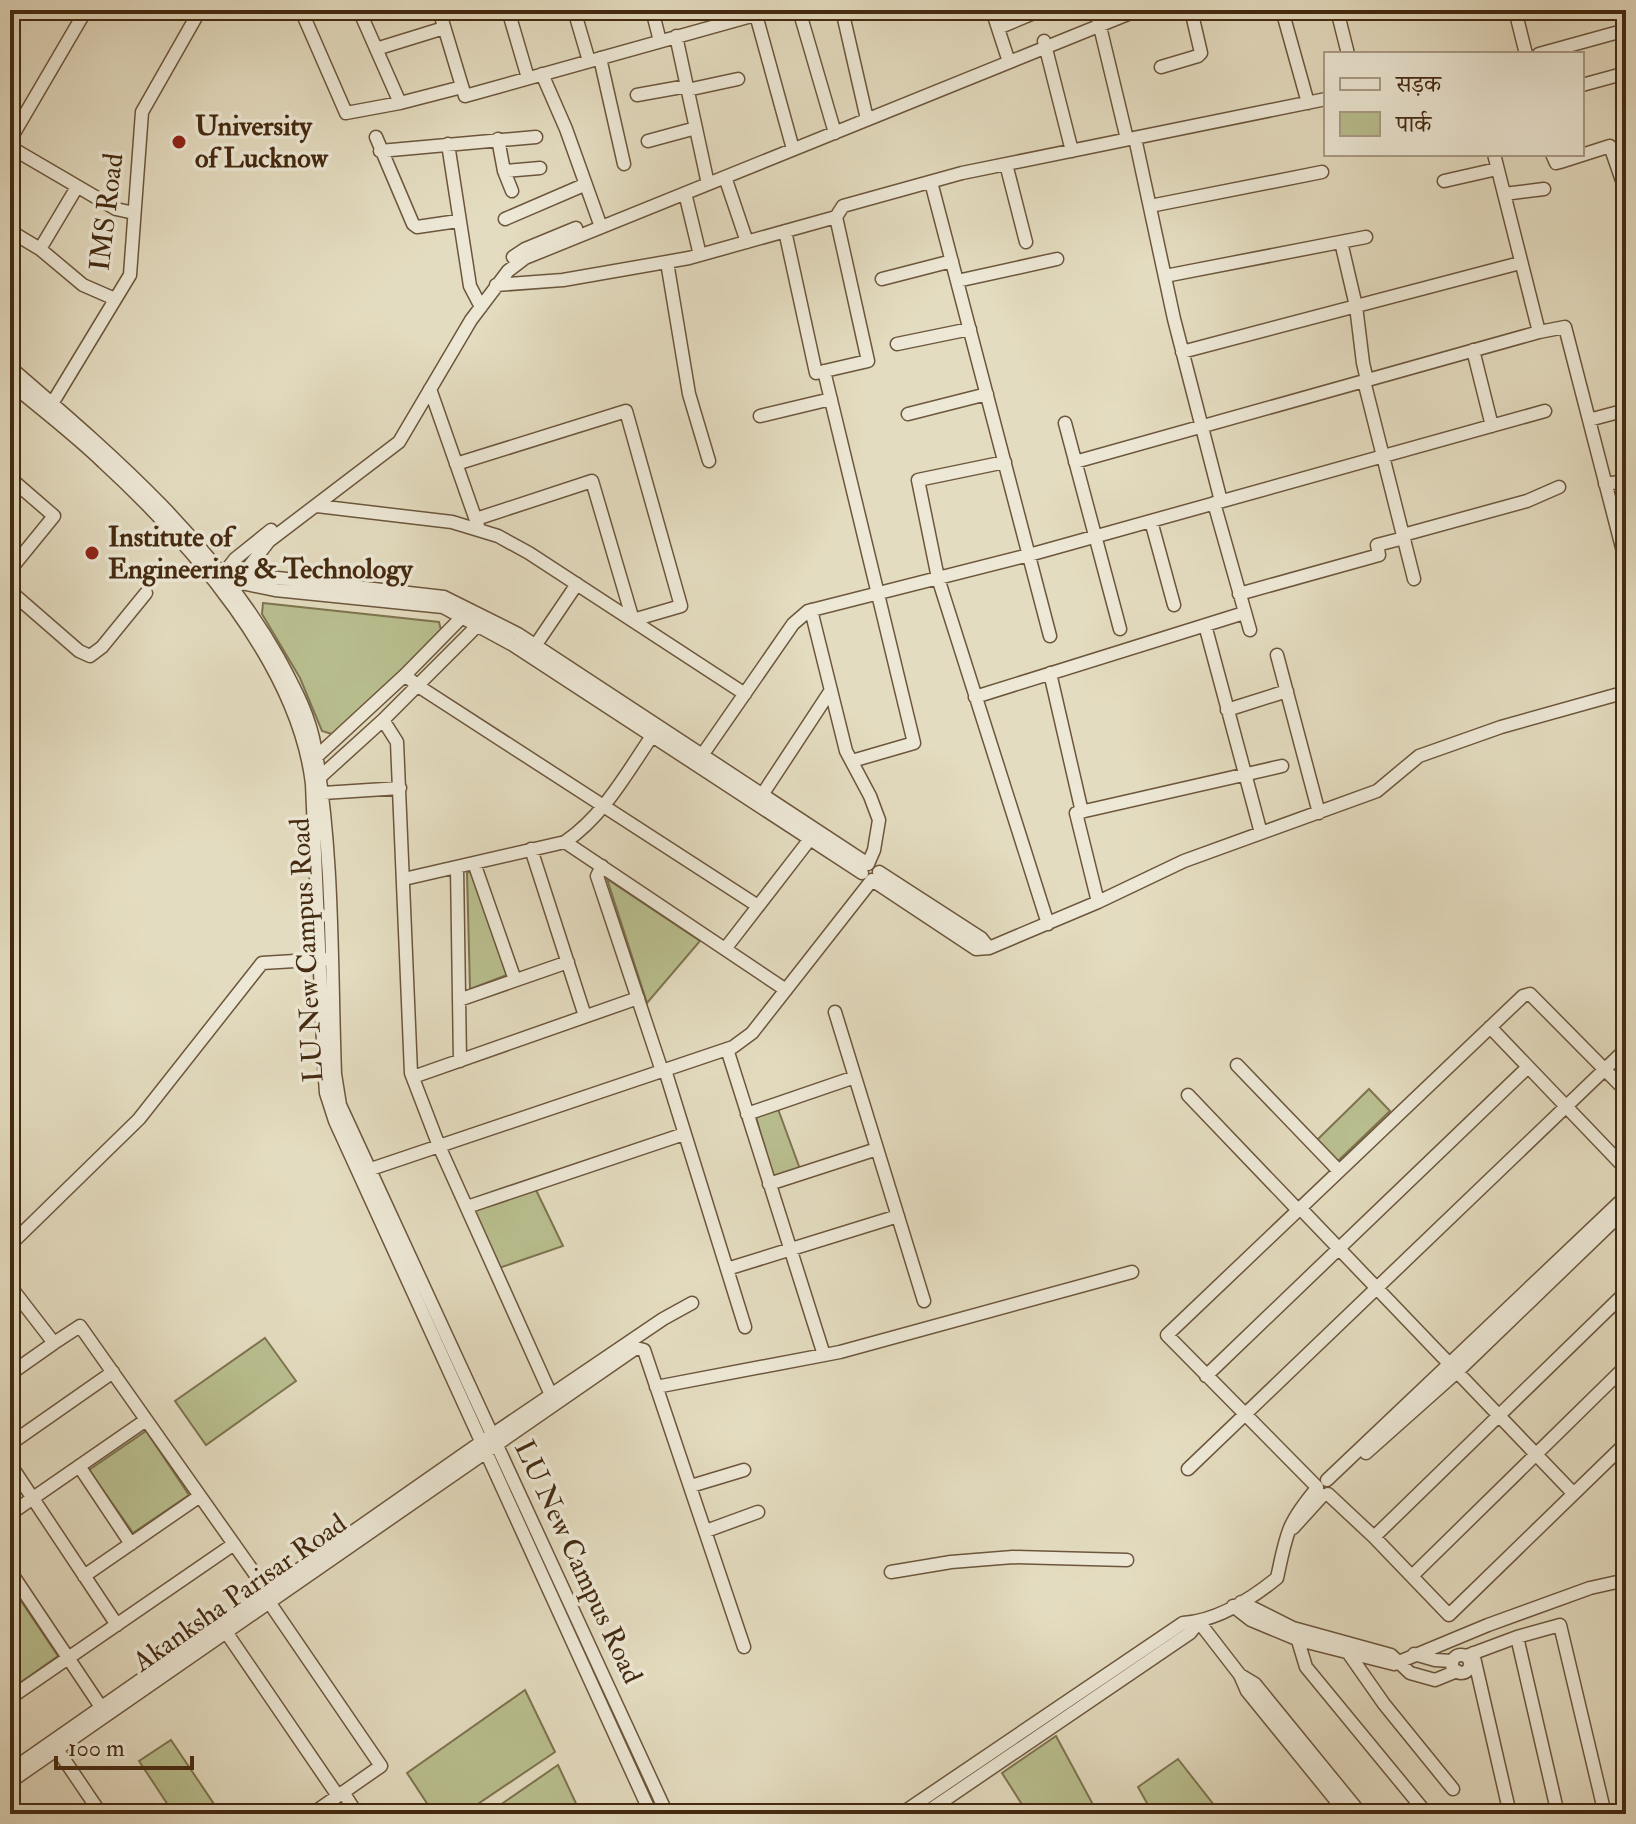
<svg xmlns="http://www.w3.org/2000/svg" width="1636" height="1824" viewBox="0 0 1636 1824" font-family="'IM FELL Double Pica','Noto Serif Devanagari',serif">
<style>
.green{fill:#b9bf8f;stroke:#7e7450;stroke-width:2}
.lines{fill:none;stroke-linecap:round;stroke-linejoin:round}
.minor-casing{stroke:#6c563c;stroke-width:15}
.minor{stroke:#ede8d6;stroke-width:12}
.poi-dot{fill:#8f2418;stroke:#ede8d6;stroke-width:3}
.labels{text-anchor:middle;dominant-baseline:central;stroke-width:7;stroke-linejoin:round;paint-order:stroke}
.poi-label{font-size:28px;font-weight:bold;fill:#442a10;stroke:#ede8d6;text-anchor:start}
.street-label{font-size:28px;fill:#442a10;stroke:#ede8d6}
</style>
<rect width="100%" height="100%" fill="#e4dcc0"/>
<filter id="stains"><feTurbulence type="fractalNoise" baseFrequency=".0025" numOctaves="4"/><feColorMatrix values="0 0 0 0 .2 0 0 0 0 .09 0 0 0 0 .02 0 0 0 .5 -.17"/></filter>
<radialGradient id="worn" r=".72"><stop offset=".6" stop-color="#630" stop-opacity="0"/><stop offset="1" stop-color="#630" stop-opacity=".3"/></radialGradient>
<!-- green -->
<path class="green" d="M263 603 439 622 442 634 335 735 322 731 300 678 262 614Z
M471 871 507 975 470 989 467 873Z
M607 879 700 941 647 1003Z
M1369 1089 1390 1111 1338 1161 1317 1140Z
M778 1109 800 1169 773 1176 756 1117Z
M536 1190 563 1246 499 1268 473 1211Z
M265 1338 296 1381 206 1445 175 1401Z
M146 1431 189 1495 133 1533 89 1470Z
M15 1592 58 1656 10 1690V1595Z
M525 1690 555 1752 463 1814H434L407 1773Z
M1056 1736 1097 1812 1094 1814H1028L1002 1773Z
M171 1740 218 1810 211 1814H174L139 1761Z
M1178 1759 1221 1814H1153L1138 1787Z
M558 1765 581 1814H487Z"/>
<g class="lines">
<defs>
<path id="minor" d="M301 10 346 113 400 103
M359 10 400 103 462 87
M439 10 465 96 773 10
M508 10 528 78
M574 10 589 61
M652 10 660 41
M799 10 835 133
M842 10 867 119
M992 10 1009 62
M1096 10 1127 139
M1282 10 1308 103
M1337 10 1348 54
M1515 10 1526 54
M756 15 793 149
M998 28 1041 10
M676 36 708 184
M1044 41 1072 151
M376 49 444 28
M1539 54 1626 30
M600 58 624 164
M1161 67 1198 56 1201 53 1191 10
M542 74 566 129 601 227
M1582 85 1626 73
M687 90 738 79
M637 95 687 86
M376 137 413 224 417 227 458 221
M1135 138 1174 319 1221 501
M498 139 504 171 512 191
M10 140 86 10
M648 141 696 128
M448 144 470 286 481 307
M10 147 116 209 134 213
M380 151 536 137
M1494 154 1539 332 1565 327 1626 563
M1552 154 1556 163 1560 162 1610 146 1626 192
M1006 164 1026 242
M504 171 540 168
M725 177 747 242
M1444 181 1497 169
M931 182 1050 636
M685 193 700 255
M1504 194 1544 189
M1150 206 1322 172
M505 219 584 185
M10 231 40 249 77 187
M785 231 816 373 868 361 836 217
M1341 242 1356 306 1363 363 1367 380
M40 249 83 285 115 299
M513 257 525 249 576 228
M667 262 689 394 709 461
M1165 276 1366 237
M882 279 952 261
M957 281 1057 259
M496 285 563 280 689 258 836 217 843 206 962 173 1326 99
M897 344 970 329
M1473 350 1492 426
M1182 352 1520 263
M10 367C113 456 211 539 279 659 294 687 310 716 315 748 334 855 331 966 335 1074L340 1105 667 1814
M824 371 914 743 852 761
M1364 381 1414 579
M10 383C41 409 74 434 103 462 189 541 298 664 312 784L324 1065 326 1093 335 1121 651 1814
M430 389 478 526
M50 407 130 275 142 112 200 10
M908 414 987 394
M760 416 831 399
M1589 420 1626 410
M1065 423 1120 629
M1005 462 918 480 938 578 1048 924
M1075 462 1539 332
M456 464 626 411 681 606 633 620 592 481 476 519
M10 478 54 516 10 570
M1605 484 1626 481
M1214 503 1250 630
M317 506 452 522 498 536 529 553 745 694
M1151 521 1174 605
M1403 535 1527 501 1559 487
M243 574 444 597 518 634 868 864 874 850 879 820 870 796 846 751 811 610
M221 577 235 559 271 530
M237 582 275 590 443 607 513 645 862 873
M228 590 237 582 269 541 399 442 471 320 508 271 525 258 1138 10
M10 591 79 651 90 656 102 647 146 593
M1239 594 1379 555 1377 545 1404 538
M1205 625 1261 833
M535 646 577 584
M1277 655 1319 813
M1050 673 1082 812
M405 675 418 686 758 906
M975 697 1244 613
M1227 710 1287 691
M383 720 397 742 411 1073 439 1146 551 1395
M314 759 405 675 465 614
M696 764 793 624 808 611 1029 555 1545 411
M318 779 383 720 480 623
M323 793 400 788
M762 795 831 690
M565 842 786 990
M531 849 585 1016
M474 863 515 980
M602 866 597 876 662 1071
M457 867 460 1061
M879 872 981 938 989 948
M404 879 565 842C604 815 626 774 652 736
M1098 902 1076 813 1282 766
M725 949 810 839
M459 1000 568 962
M835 1012 924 1301
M1490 1027 1626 1169
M727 1049 824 1355
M1237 1065 1339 1171
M665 1070 745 1327
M413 1077 638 998
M1188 1095 1298 1210
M747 1114 855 1077
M365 1171 733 1047 752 1033 872 880 976 949 989 948 1098 902 1184 861 1377 791 1419 756 1501 727 1626 692
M769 1184 877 1149
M467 1207 684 1134
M1300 1208 1573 1493
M10 1245 139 1119 262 963 328 959
M727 1269 898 1216
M10 1286 54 1343 10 1374
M54 1343 80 1326 267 1591 269 1602 381 1766 312 1814
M1206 1376 1528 1067
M656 1387 840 1352 1132 1272
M10 1444 113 1372
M1366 1453 1457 1372 1626 1209
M10 1464 117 1625
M79 1466 131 1544
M1188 1469 1626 1049
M1327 1480 1626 1196
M691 1486 744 1470
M1317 1487 1167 1335 1523 996 1530 994 1626 1091
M1328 1494 1374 1537 1449 1615 1626 1443
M10 1514 146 1420
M1293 1528 1323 1495
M706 1531 758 1512
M1374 1537 1626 1292
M10 1571 101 1707 102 1712
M891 1572 951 1562 1013 1557 1127 1560
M84 1576 200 1496
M1412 1576 1626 1366
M1241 1602 1293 1628 1391 1655 1410 1673 1435 1680 1457 1671
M1233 1606 1251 1620 1299 1640 1394 1664 1488 1625 1590 1588 1626 1580
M1199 1622 1240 1675 1247 1691 1347 1814
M226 1632 338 1796
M1296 1634 1306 1667 1427 1814
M1517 1637 1558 1814
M1473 1653 1510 1814
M1349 1654 1384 1704 1453 1789
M1414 1654 1435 1660 1452 1661
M1452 1664a9 9 0 1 1 18 0a9 9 0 1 1-18 0Z
M1466 1656 1517 1637 1560 1625 1605 1814
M1240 1675 1255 1684 1361 1814
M10 1698 234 1544
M57 1749 101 1814
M10 1771 480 1443 663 1319 692 1303
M10 1782 636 1348 644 1350 744 1647
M343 1792 357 1814
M10 1806 15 1814
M901 1814 1183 1623C1216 1621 1251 1599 1277 1578 1287 1533 1286 1525 1317 1488
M924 1814 1190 1633 1199 1622"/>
</defs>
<!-- minor casing -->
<use href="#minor" class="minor-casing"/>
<!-- minor -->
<use href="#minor" class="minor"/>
</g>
<!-- markers -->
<g class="poi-dot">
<circle cx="179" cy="142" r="8"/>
<circle cx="92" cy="553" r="8"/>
</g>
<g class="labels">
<!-- poi labels -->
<g class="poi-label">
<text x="195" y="126">University<tspan x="195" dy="32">of Lucknow</tspan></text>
<text x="108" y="537">Institute of<tspan x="108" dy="32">Engineering &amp; Technology</tspan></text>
</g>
<!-- street labels -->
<g class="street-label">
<text transform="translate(107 212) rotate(-83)">IMS Road</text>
<text transform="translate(307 950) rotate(-93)">LU New Campus Road</text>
<text transform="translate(578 1562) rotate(65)">LU New Campus Road</text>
<text transform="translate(240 1593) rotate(-35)">Akanksha Parisar Road</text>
</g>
</g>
<!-- margin -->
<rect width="1636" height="1824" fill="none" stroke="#e4dcc0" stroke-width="40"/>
<rect x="12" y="12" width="1612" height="1800" fill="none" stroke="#442a10" stroke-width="4"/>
<rect x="20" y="20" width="1596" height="1784" fill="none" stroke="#442a10" stroke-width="2"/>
<!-- legend -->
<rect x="1324" y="52" width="260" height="104" fill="#ede8d6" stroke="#a99c87" stroke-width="2"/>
<rect x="1340" y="78" width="40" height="12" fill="#ede8d6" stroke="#a99c87" stroke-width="2"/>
<text x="1396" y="92" font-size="24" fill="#442a10">सड़क</text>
<rect x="1340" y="112" width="40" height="24" fill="#b9bf8f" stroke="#a99c87" stroke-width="2"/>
<text x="1396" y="132" font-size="24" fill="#442a10">पार्क</text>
<!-- scale -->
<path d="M56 1756v12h136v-12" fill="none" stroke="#442a10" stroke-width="4"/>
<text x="68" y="1756" font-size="24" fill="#442a10" stroke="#ede8d6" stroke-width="6" paint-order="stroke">100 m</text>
<rect width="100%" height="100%" filter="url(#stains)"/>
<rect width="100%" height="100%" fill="url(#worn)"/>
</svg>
